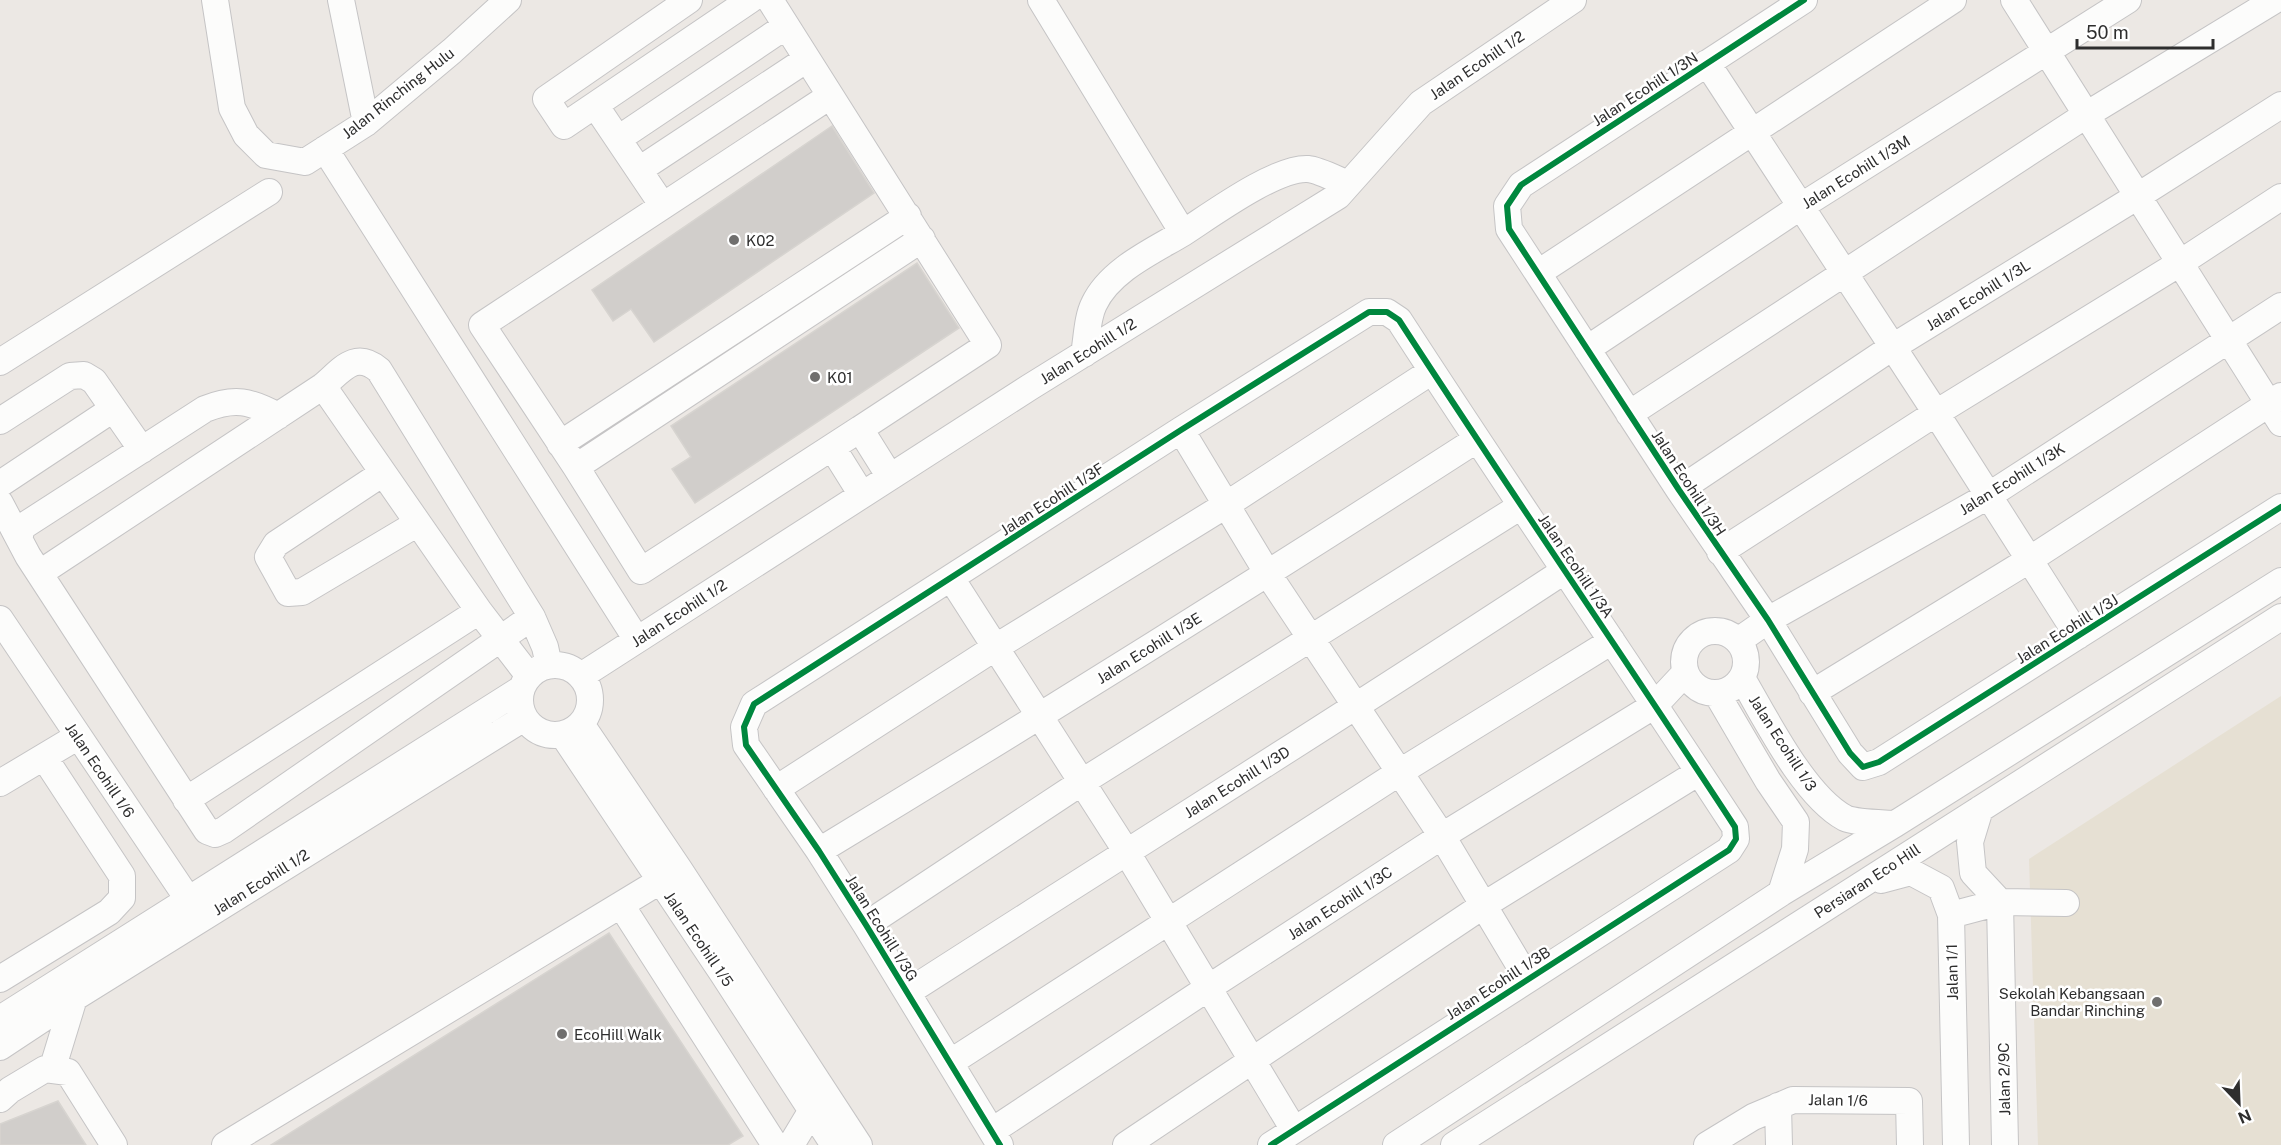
<svg xmlns="http://www.w3.org/2000/svg" width="2281" height="1145" viewBox="0 0 2281 1145" font-family="'Public Sans',sans-serif">
<style>
.education{fill:#e6e0d3}
.building{fill:#d1cecb;stroke:#d7d4d0;stroke-width:1.5}
.lines{fill:none;stroke-linecap:round;stroke-linejoin:round}
.minor-casing{stroke:#c5c4c5;stroke-width:28}
.minor{stroke:#fcfcfb;stroke-width:26}
.cycleway-casing{stroke:#fff;stroke-width:10}
.cycleway{stroke:#00873e;stroke-width:6}
.poi-dot{fill:#706f6e;stroke:#fff;stroke-width:2}
.labels{text-anchor:middle;dominant-baseline:central;stroke-width:5;stroke-linejoin:round;paint-order:stroke}
.street-label{font-size:15px;fill:#2e2e2e;stroke:#fff}
.poi-label{font-size:15px;fill:#2e2e2e;stroke:#fff;text-anchor:start}
</style>
<rect width="100%" height="100%" fill="#ece8e4"/>
<!-- education -->
<path class="education" d="M2281 696V1145H2038L2029 859Z"/>
<!-- building -->
<path class="building" d="M832 126 874 193 654 342 631 309 613 321 592 290Z
M917 263 959 328 695 503 672 469 691 457 671 426Z
M609 933 743 1136 728 1145H271Z
M58 1101 86 1145H0V1124Z"/>
<g class="lines">
<defs>
<path id="minor" d="M215 0 232 108 246 135 266 155 305 162 366 123 452 51 508 0
M341 0 366 123
M770 0 988 345 860 429 890 477
M1041 0 1183 233C1153 251 1110 270 1094 304 1087 318 1087 338 1084 354
M1804 0 1521 185 1507 206 1509 229 1679 490 1768 620 1850 753 1863 767 1879 762 2281 507
M2014 0 2281 423
M1707 63 1936 413 2078 636
M830 96 482 325 576 467 641 571 860 429
M595 105 564 126 546 99 689 0
M618 139 786 26
M325 149 637 640
M639 170 807 59
M663 206 595 105 750 0
M1183 233C1211 215 1276 167 1308 169 1319 170 1338 180 1348 184
M1538 273 1953 0
M1587 349 1800 207 2128 0
M0 362 269 192
M323 386 479 611 529 676
M1629 414 2086 115 2275 0
M278 416C250 401 235 397 205 409L22 527 19 539 28 556 207 831 215 834 224 830 532 617
M0 421 70 376 84 375 94 381 142 450
M1181 430 1268 574 1442 836 1527 978
M560 444 908 216
M832 447 862 495
M576 467 922 239
M383 473 276 544 268 557 288 593 302 592 418 523
M0 484 113 409
M1679 490 1891 348 2138 196 2281 105
M0 503 19 539
M1720 552 1936 413 2180 263 2281 197
M39 571 49 567 323 386C342 370 355 350 379 370L532 617 545 647 549 665
M951 578 1126 851 1294 1130
M0 619 198 914
M1684 662a31 31 0 1 1 62 0a31 31 0 1 1-62 0Z
M1738 641 1768 620 1988 496 2281 306
M520 700a35 35 0 1 1 70 0a35 35 0 1 1-70 0Z
M581 676 1030 387 1338 196 1421 103 1573 0
M1742 678C1766 719 1804 796 1845 818 1856 823 1883 823 1895 824
M1812 693 2029 560 2281 396
M1717 694 1768 781 1796 822 1795 849 1781 893
M581 724 679 869 859 1145
M563 735 723 974 834 1145
M0 783 77 737
M776 789 996 647 1226 505 1432 371
M186 800 479 611
M1980 809 1970 842 1973 873 2000 902 2005 1145
M819 851C1040 717 1259 580 1476 440
M1881 880 1911 872 1941 888 1951 915 1956 1145
M621 905 775 1145
M1951 915 2000 902 2066 903
M866 925 1082 782 1521 506
M0 979 109 912 122 898V876L44 757
M908 992C1127 851 1347 714 1564 571
M0 1019 521 689
M0 1047 74 998 524 718
M951 1062 1400 772 1612 641
M52 1070 74 998
M0 1099 10 1090 45 1069 68 1072 114 1145
M1778 1106 1779 1145
M992 1131 1208 988 1442 836 1655 705 1685 673
M225 1145 660 881
M791 1145 812 1110
M1000 1145 866 925 819 851 746 745 744 727 754 704 1181 430 1369 312H1387L1399 320C1509 490 1624 657 1735 827L1736 839 1729 850 1271 1145
M1126 1145 1484 905 1699 772
M1396 1145 1781 893 1895 824 2281 581
M1454 1145 2281 617
M1707 1145 1753 1117 1793 1100 1909 1101 1910 1145"/>
</defs>
<!-- minor casing -->
<use href="#minor" class="minor-casing"/>
<!-- minor -->
<use href="#minor" class="minor"/>
<defs>
<path id="cycleway" d="M1804 0 1521 185 1507 206 1509 229 1679 490 1768 620 1850 753 1863 767 1879 762 2281 507
M1000 1145 866 925 819 851 746 745 744 727 754 704 1181 430 1369 312H1387L1399 320C1509 490 1624 657 1735 827L1736 839 1729 850 1271 1145"/>
</defs>
<!-- cycleway casing -->
<use href="#cycleway" class="cycleway-casing"/>
<!-- cycleway -->
<use href="#cycleway" class="cycleway"/>
</g>
<!-- markers -->
<g class="poi-dot">
<circle cx="734" cy="240" r="6"/>
<circle cx="815" cy="377" r="6"/>
<circle cx="2157" cy="1002" r="6"/>
<circle cx="562" cy="1034" r="6"/>
</g>
<g class="labels">
<!-- street labels -->
<g class="street-label">
<text transform="translate(1477 65) rotate(-34)">Jalan Ecohill 1/2</text>
<text transform="translate(1645 89) rotate(-33)">Jalan Ecohill 1/3N</text>
<text transform="translate(398 93) rotate(-38)">Jalan Rinching Hulu</text>
<text transform="translate(1856 172) rotate(-32)">Jalan Ecohill 1/3M</text>
<text transform="translate(1978 295) rotate(-32)">Jalan Ecohill 1/3L</text>
<text transform="translate(1088 351) rotate(-32)">Jalan Ecohill 1/2</text>
<text transform="translate(2012 479) rotate(-32)">Jalan Ecohill 1/3K</text>
<text transform="translate(1689 483) rotate(57)">Jalan Ecohill 1/3H</text>
<text transform="translate(1052 499) rotate(-33)">Jalan Ecohill 1/3F</text>
<text transform="translate(1576 566) rotate(56)">Jalan Ecohill 1/3A</text>
<text transform="translate(679 613) rotate(-33)">Jalan Ecohill 1/2</text>
<text transform="translate(2067 629) rotate(-32)">Jalan Ecohill 1/3J</text>
<text transform="translate(1149 648) rotate(-32)">Jalan Ecohill 1/3E</text>
<text transform="translate(1783 743) rotate(57)">Jalan Ecohill 1/3</text>
<text transform="translate(100 770) rotate(56)">Jalan Ecohill 1/6</text>
<text transform="translate(1237 782) rotate(-32)">Jalan Ecohill 1/3D</text>
<text transform="translate(1867 881) rotate(-33)">Persiaran Eco Hill</text>
<text transform="translate(261 882) rotate(-32)">Jalan Ecohill 1/2</text>
<text transform="translate(1340 903) rotate(-33)">Jalan Ecohill 1/3C</text>
<text transform="translate(882 928) rotate(58)">Jalan Ecohill 1/3G</text>
<text transform="translate(699 939) rotate(56)">Jalan Ecohill 1/5</text>
<text transform="translate(1952 972) rotate(-91)">Jalan 1/1</text>
<text transform="translate(1498 983) rotate(-33)">Jalan Ecohill 1/3B</text>
<text transform="translate(2004 1079) rotate(-91)">Jalan 2/9C</text>
<text transform="translate(1838 1100) rotate(1)">Jalan 1/6</text>
</g>
<!-- poi labels -->
<g class="poi-label">
<text x="746" y="240">K02</text>
<text x="827" y="377">K01</text>
<text x="2145" y="993" text-anchor="end">Sekolah Kebangsaan<tspan x="2145" dy="17">Bandar Rinching</tspan></text>
<text x="574" y="1034">EcoHill Walk</text>
</g>
</g>
<!-- north arrow -->
<g transform="translate(2239 1103) rotate(157)" stroke="#ffffff" stroke-width="4.5" paint-order="stroke">
<path d="M0-4.5L10 22L0 15L-10 22Z" fill="#2e2e2e"/>
<text y="-9" font-size="16" font-weight="bold" text-anchor="middle" fill="#2e2e2e">N</text>
</g>
<!-- scale -->
<path d="M2077 39v9h136v-9" fill="none" stroke="#2e2e2e" stroke-width="3"/>
<text x="2086" y="39" font-size="18" fill="#2e2e2e" stroke="#ffffff" stroke-width="4.5" paint-order="stroke">50 m</text>
</svg>
